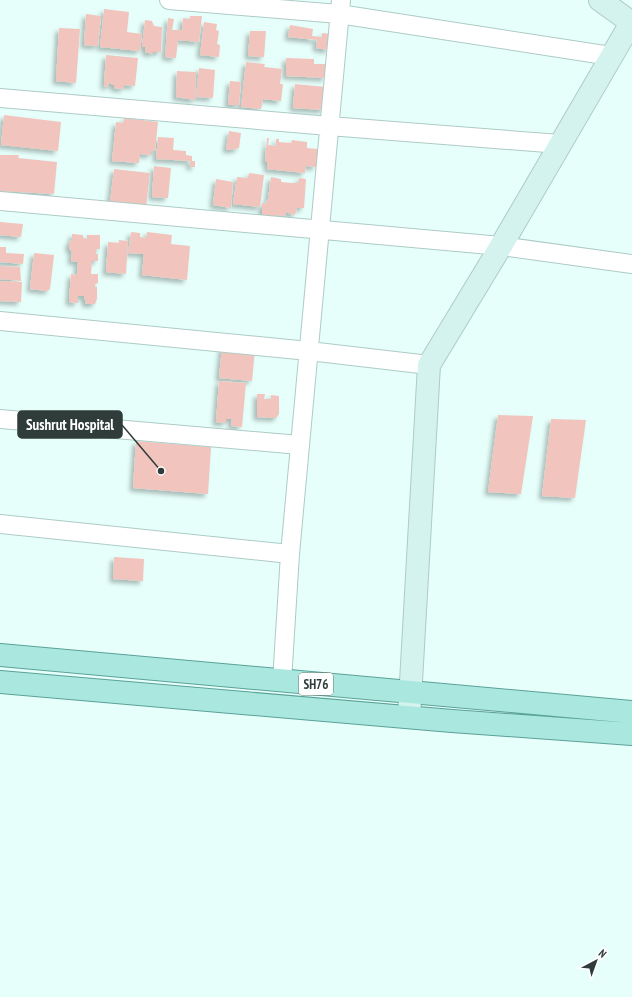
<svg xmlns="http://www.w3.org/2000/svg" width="632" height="997" viewBox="0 0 632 997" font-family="'PT Sans Narrow',sans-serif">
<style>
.building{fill:#f1c5be;filter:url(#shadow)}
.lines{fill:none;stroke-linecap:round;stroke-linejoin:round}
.street-casing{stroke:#aecbc6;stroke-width:20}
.secondary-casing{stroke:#aecbc6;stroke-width:24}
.primary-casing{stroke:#5aa198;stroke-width:24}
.street{stroke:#fff;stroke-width:18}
.secondary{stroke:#d4f3ef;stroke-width:22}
.primary{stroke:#aae8df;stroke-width:22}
.labels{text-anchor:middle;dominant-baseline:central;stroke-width:4;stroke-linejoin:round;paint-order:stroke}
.shield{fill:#fff;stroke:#6e7675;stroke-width:1}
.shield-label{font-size:13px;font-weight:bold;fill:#303c3a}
.leader{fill:none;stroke:#303c3a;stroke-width:1.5}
.callout-dot{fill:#303c3a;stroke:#fff;stroke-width:1.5}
.callout{fill:#303c3a;stroke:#303c3a;stroke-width:1.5}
.callout-label{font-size:15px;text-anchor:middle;font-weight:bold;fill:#fff}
</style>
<defs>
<filter id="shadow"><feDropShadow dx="-3.5" dy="3.5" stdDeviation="2" flood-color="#0004"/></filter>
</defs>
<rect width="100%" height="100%" fill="#e6fffa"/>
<!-- building -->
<path class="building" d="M104 9 129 12 127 32 142 34 140 51 100 47Z
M86 14 101 16 98 46 84 45Z
M190 16H202L199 42 178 40 176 58 165 57 168 18 174 19 172 30H182L183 18 190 19Z
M145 20 152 21 154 26 162 27 161 52H153V54L145 52 146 47H142Z
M204 22 217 24 216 30 219 31 217 44 220 45 219 57 200 55Z
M290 25 313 29 312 36 322 37V33L331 34 329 50 316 48 317 40 288 37Z
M59 28 80 29 76 83 56 81Z
M250 31H266L264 57 248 56Z
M106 55 138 58 135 86 124 85V89L114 88V85L109 83 108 85H109V87L104 86Z
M286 58 314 59V64H326V78L286 76Z
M246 62 265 64 264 67 282 69 280 84H283L281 101 263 99 261 109 241 107Z
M199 68 215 70 213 98 196 97Z
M177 71 196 72 195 100 176 97Z
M230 81 241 82 239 105H228Z
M295 84 326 87 324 110 293 108Z
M4 115 61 122 58 151 1 145Z
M124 118 158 122 155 151H151V155L140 154 139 163 112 161 116 122 123 123Z
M229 131 241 133 239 148 232 150 226 149Z
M158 137 174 138 173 150 186 151V155L192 156V161H195V167H190V161L156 159Z
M267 138H269L268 145 276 146V139H279V142L291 143 292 140 307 142V148L318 149 316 167 306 166 305 173 267 169 268 162H265Z
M0 155H19L18 158 57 162 54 194 0 191Z
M154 166 171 168 168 198 152 197Z
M114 169 150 173 146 207 110 202Z
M249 173 264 175 260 207 233 204 237 177 248 178Z
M271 177 281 179V182L292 183H298L299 178 306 179 304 208H297L295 215 285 212 286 216 277 215V218L262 215V203L265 204 268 199Z
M216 179 233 182 231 208 213 205Z
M0 222 23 224 21 237 0 235Z
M131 232 140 233V237L146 238 147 232 172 235 171 244 190 246 187 280 142 275 144 254 128 253Z
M72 234 83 235V238L87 239V235H100V249H96V254H98V261H92L91 274H98V283L95 284V287H97V299L95 304H86L84 296H78V303L69 302 71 274 77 275 78 262 71 261 72 252 69 248V242L72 240Z
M119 240 128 241 126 274 106 272 108 242 119 243Z
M0 247H6V253L24 254 23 264 0 262Z
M34 253 54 255 50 289 47 291 30 289Z
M0 266 20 267 21 281 0 279Z
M0 281 22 282 21 302 0 301Z
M222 347 255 350 252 381 219 378Z
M219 381 246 383 242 427 231 426 232 419H226V423L216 422Z
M257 394H265L264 399H271V395L279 396V414L276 418 257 417Z
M498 415 533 416 521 494 488 492Z
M551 419 586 420 575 498 542 496Z
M136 441 211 447 208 494 133 488Z
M114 557 144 559 143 581 113 579Z"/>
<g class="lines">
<defs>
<path id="street" d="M169 0 339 14 611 56
M0 98 329 126 560 144
M0 201 501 246 632 264
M0 321 309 351 429 365
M0 419 300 445
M0 524 290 554
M282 681 290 554 341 0"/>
<path id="secondary" d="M600 0 632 23
M409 717 429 365 501 246 631 23"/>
<path id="primary" d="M0 655 632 712
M0 682 452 721 632 734"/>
</defs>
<!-- street casing -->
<use href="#street" class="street-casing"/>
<!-- secondary casing -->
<use href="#secondary" class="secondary-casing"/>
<!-- primary casing -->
<use href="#primary" class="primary-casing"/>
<!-- street -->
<use href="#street" class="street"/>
<!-- secondary -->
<use href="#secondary" class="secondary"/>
<!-- primary -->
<use href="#primary" class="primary"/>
</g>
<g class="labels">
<!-- shield labels -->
<rect class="shield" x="299" y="673" width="34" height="22" rx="3"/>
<g class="shield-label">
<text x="316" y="684">SH76</text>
</g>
</g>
<!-- callouts -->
<path class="leader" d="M161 471L122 425"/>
<circle class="callout-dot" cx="161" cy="471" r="4"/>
<rect class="callout" x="18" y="411" width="104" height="27" rx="4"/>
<g class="callout-label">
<text x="70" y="430">Sushrut Hospital</text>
</g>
<!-- north arrow -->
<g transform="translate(596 961) rotate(41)" stroke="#ffffff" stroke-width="3" paint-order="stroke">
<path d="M0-3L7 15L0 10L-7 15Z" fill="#303c3a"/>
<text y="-6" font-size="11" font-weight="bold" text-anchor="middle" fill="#303c3a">N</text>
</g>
</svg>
